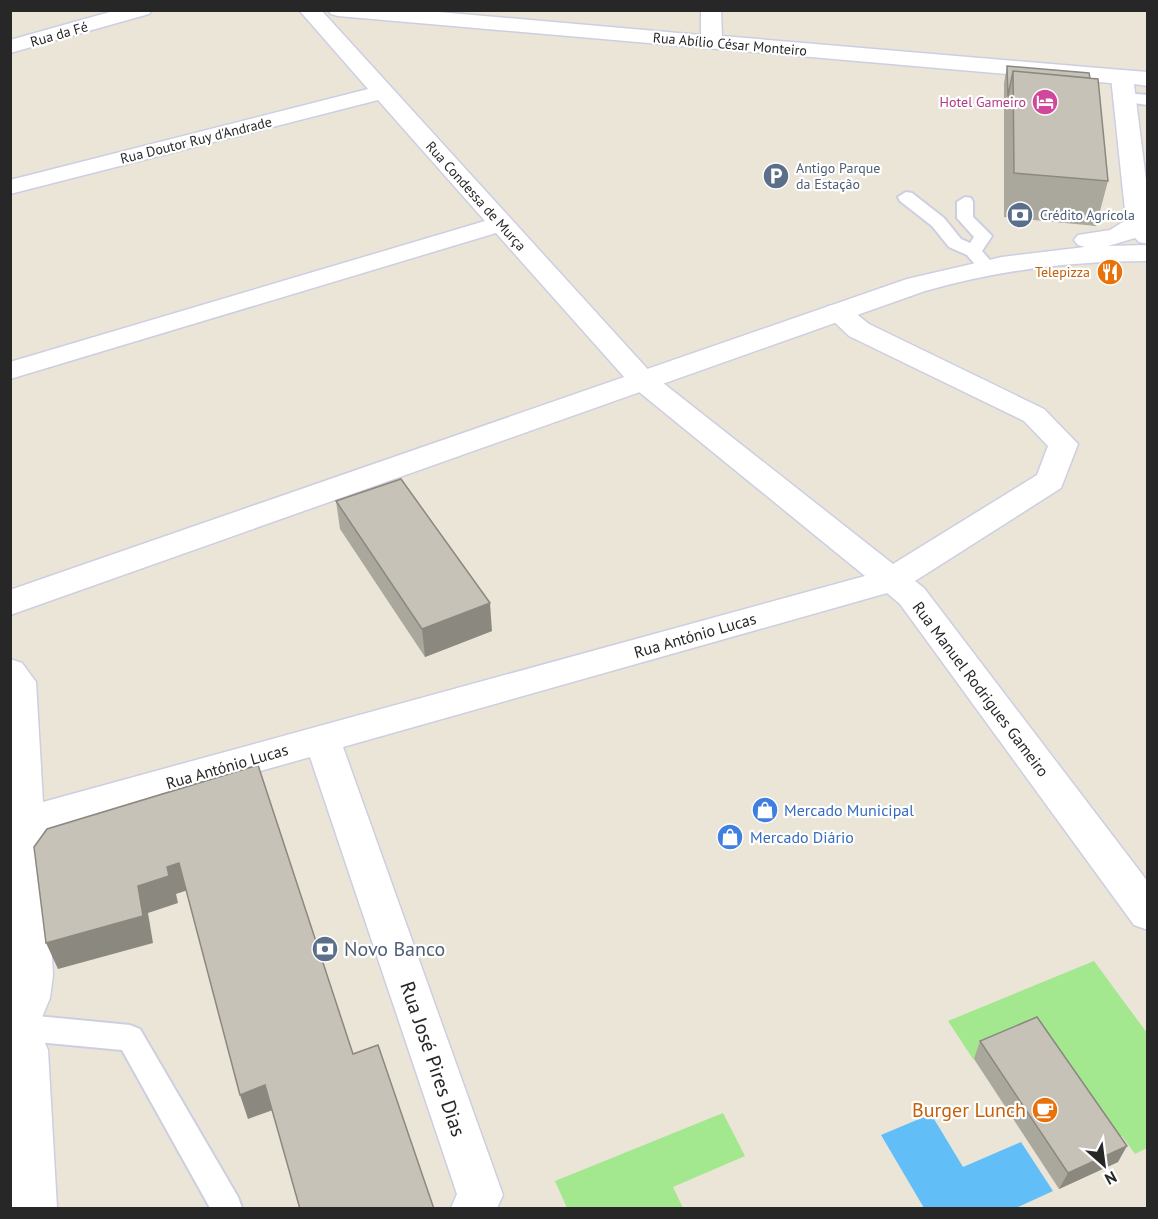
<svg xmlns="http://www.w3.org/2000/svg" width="1158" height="1219" viewBox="0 0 1158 1219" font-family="'PT Sans',sans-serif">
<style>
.green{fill:#a3e78f}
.water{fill:#61bef7}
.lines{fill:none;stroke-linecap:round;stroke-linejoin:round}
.lane-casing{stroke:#cdcee2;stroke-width:4}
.street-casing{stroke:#cdcee2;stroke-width:3}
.secondary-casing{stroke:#cdcee2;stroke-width:3}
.lane{fill:#fff;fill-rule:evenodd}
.street{fill:#fff;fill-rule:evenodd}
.secondary{fill:#fff;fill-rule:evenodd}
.wall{fill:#aaa79d}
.shaded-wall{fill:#8b8880}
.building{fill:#c6c2b7;stroke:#8b8880;stroke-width:1.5}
.labels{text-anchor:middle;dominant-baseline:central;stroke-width:4.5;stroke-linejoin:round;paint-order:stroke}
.far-street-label{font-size:14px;fill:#272727;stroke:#fff}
.far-hotel-label{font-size:14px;fill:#b23c85;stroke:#fff;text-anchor:end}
.far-service-label{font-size:14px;fill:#4e5e75;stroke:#fff;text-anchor:start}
.far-food-label{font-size:14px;fill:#c56008;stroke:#fff;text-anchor:end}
.street-label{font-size:16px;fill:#272727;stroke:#fff}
.shop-label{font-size:16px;fill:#366cbe;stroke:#fff;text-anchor:start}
.near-service-label{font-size:20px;fill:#4e5e75;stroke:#fff;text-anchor:start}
.near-street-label{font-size:20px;fill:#272727;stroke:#fff}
.near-food-label{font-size:20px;fill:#c56008;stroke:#fff;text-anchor:end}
</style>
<rect width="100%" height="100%" fill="#ebe5d7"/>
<!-- green -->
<path class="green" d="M1094 961 1147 1033V1148L1135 1154 1122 1136 1117 1138 1030 1035 973 1059 948 1021Z
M723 1113 745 1156 673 1187 683 1208H567L555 1181Z"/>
<!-- water -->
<path class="water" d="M931 1114 963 1167 1021 1142 1053 1191 1016 1208H924L881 1135Z"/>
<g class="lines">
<defs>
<path id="lane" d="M1124 93 1148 95V105L1119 101 1116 98 1119 95Z
M906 192 912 193 944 218 961 239 970 243 974 237 957 218V202L965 197 971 198 973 202V217L992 236 982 251 995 266 992 270H980L967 255 949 247 932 226 900 201 898 197Z
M16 1014 130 1025 140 1029 238 1197 242 1208H210L122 1050 16 1040 10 1038V1016Z"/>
<path id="street" d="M117 10H152L149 14 10 53V40Z
M299 10H321L653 375 893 564 1037 475 1048 446 1024 421 849 336 824 312 828 306C846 302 855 313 869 324L1044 409 1078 444 1061 488 915 581 924 588 1148 882V930L1134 925 900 604 887 593 343 747 503 1195 497 1208H451L457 1194 310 757 45 832 53 975 50 998 38 1027 48 1050 57 1208H11L10 659 22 663 36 682 43 802 865 576 633 387 496 233 10 379V362L485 221 378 100 10 194V180L368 89Z
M328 10H416L701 35V10H721L722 36 1122 70 1130 72 1133 77 1130 82 1122 84 338 16 331 14Z"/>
<path id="secondary" d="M1122 70 1148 72V86L1134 84 1148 196V244L1139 242 1135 238 1108 246 1148 245V261C1072 261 998 270 925 291L10 615V590L907 279 1002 257 1085 247 1078 245 1074 240 1078 235 1110 230 1126 220 1111 77 1114 72Z"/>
</defs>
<!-- lane casing -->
<use href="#lane" class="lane-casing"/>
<!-- street casing -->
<use href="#street" class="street-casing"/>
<!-- secondary casing -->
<use href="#secondary" class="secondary-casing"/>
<!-- lane -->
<use href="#lane" class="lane"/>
<!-- street -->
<use href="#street" class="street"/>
<!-- secondary -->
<use href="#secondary" class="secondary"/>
</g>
<!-- wall -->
<path class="wall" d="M1007 66 1108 181 1096 226 1004 217V83Z
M336 501 492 631 425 657 340 529Z
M980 1041 1118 1162 1059 1189 974 1059Z"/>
<!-- shaded-wall -->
<path class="shaded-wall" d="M490 603 492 631 425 657 422 629Z
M179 863 188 890 176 894 178 903 148 913 153 943 58 969 46 943 167 867Z
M265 1085 273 1110 248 1119 240 1095Z
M1127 1146 1118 1162 1059 1189 1068 1173Z"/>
<!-- building -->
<path class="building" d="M1007 66 1089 73 1090 78 1013 71 1008 96Z
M1013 71 1098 79 1108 181 1014 173Z
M401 479 490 603 422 629 336 501Z
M258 765 353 1054 378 1045 434 1209H300L265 1085 240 1095 179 863 167 867 169 876 138 886 143 916 46 943 34 847 47 829Z
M1037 1017 1127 1146 1068 1173 980 1041Z"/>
<!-- icons -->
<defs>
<symbol id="hotel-disc" viewBox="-11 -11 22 22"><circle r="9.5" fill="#d1479c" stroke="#fff"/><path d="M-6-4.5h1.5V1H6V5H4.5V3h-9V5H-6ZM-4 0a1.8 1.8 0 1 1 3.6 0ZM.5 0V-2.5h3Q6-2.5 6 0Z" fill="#fff"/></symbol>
<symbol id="parking-disc" viewBox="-11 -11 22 22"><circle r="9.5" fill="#5c6f8a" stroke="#fff"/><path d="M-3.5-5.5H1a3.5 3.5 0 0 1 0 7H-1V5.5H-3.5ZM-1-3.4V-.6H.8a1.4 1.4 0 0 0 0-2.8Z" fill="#fff"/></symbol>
<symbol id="bank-disc" viewBox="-11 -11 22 22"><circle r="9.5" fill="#5c6f8a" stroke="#fff"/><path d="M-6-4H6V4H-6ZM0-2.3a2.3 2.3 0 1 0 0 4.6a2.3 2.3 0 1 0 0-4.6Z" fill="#fff"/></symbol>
<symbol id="restaurant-disc" viewBox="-11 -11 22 22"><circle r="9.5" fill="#e8710a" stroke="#fff"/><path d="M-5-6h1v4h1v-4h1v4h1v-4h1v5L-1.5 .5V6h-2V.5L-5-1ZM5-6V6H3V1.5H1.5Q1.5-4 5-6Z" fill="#fff"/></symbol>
<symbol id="shop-disc" viewBox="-11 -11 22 22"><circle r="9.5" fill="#3f7fe0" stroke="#fff"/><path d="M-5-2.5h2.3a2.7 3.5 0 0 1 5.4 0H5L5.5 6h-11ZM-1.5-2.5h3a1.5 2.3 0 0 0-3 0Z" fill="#fff"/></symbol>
<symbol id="cafe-disc" viewBox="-11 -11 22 22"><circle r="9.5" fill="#e8710a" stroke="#fff"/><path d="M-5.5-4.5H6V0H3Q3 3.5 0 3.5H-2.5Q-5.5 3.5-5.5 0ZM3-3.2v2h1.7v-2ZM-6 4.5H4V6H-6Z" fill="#fff"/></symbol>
</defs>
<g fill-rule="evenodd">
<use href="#hotel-disc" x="1030" y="87" width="30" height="30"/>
<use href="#parking-disc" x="761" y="161" width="30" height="30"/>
<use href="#bank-disc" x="1005" y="200" width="30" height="30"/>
<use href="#restaurant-disc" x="1095" y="257" width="30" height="30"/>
<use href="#shop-disc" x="750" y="795" width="30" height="30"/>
<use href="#shop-disc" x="715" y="822" width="30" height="30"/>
<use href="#bank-disc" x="310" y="934" width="30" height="30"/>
<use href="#cafe-disc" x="1030" y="1095" width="30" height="30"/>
</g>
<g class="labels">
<!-- far-street labels -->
<g class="far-street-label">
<text transform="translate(59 34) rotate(-16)">Rua da Fé</text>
<text transform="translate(730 44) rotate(5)">Rua Abílio César Monteiro</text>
<text transform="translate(196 140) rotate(-14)">Rua Doutor Ruy d'Andrade</text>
<text transform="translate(476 196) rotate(48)">Rua Condessa de Murça</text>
</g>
<!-- far-hotel labels -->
<g class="far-hotel-label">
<text x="1026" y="102">Hotel Gameiro</text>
</g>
<!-- far-service labels -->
<g class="far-service-label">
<text x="796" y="168">Antigo Parque<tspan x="796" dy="16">da Estação</tspan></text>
<text x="1040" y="215">Crédito Agrícola</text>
</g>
<!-- far-food labels -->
<g class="far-food-label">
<text x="1090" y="272">Telepizza</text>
</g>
<!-- street labels -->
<g class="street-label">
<text transform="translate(695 635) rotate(-16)">Rua António Lucas</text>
<text transform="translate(981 689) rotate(53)">Rua Manuel Rodrigues Gameiro</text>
<text transform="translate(227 766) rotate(-16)">Rua António Lucas</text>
</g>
<!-- shop labels -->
<g class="shop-label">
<text x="784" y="810">Mercado Municipal</text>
<text x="750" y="837">Mercado Diário</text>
</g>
<!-- near-service labels -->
<g class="near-service-label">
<text x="344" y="949">Novo Banco</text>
</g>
<!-- near-street labels -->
<g class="near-street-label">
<text transform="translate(433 1059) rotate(71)">Rua José Pires Dias</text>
</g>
<!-- near-food labels -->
<g class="near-food-label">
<text x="1026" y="1110">Burger Lunch</text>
</g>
</g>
<!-- border -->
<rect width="1158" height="1219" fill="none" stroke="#272727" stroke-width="24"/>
<!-- north arrow -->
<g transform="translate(1104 1165) rotate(152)" stroke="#ffffff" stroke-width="4.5" paint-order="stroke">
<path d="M0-4.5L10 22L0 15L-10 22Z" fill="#272727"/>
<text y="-9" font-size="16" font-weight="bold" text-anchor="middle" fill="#272727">N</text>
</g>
</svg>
